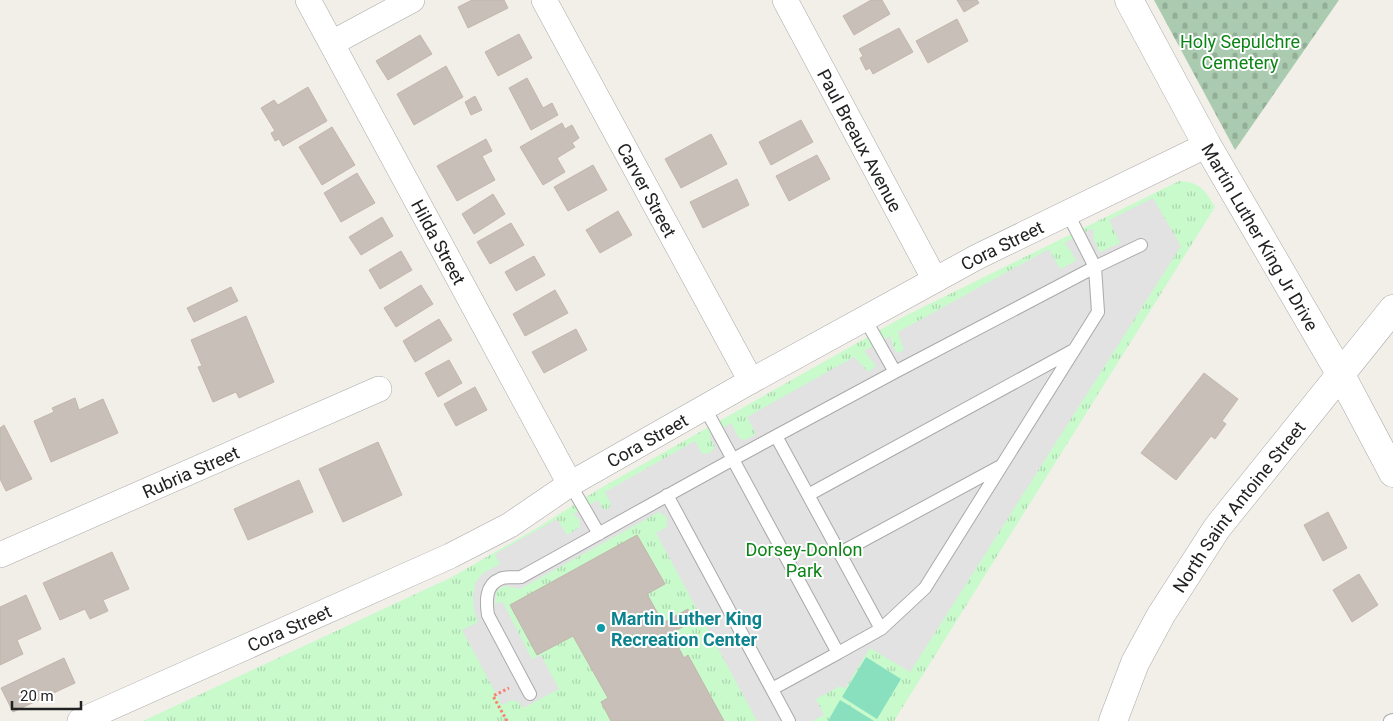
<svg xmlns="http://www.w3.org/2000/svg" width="1393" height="721" viewBox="0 0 1393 721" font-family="Roboto,sans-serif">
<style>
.cemetery{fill:url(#cemetery-stones)}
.park{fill:url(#park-tufts)}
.pitch{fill:#88e0be}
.parking{fill:#e2e2e2}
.building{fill:#c7bfb8;stroke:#c4b6ab}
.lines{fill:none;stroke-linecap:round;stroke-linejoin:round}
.service-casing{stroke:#a9a9a9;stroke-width:14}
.minor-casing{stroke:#a9a9a9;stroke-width:26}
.tertiary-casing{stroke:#a9a9a9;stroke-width:29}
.path{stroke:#fa8072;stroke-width:3;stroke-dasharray:2.5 2.5;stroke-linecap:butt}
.service{stroke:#fff;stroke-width:12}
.minor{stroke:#fff;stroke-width:25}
.tertiary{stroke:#fff;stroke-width:28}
.culture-dot{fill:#0f9aa8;stroke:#fff;stroke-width:2}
.labels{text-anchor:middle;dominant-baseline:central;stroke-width:4;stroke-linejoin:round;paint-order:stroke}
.park-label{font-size:18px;fill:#0c8416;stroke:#fff}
.street-label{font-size:18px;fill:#222;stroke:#fff}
.culture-label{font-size:18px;font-weight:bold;fill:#0d838f;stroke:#fff;text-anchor:start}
</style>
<defs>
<pattern id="cemetery-stones" width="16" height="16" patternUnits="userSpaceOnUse" patternTransform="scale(1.25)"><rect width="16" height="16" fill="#aacbaf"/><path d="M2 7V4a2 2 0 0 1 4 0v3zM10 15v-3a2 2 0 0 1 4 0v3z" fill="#92ae96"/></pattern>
<pattern id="park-tufts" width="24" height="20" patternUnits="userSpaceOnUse" patternTransform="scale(1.25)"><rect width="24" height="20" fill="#c8facc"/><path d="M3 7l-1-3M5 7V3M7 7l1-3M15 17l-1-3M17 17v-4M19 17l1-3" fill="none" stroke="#acd6af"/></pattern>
</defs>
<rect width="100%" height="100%" fill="#f2efe9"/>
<!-- cemetery -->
<path class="cemetery" d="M1154 0H1339L1235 150Z"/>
<!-- park -->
<path class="park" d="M1179 181C1200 182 1205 190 1215 207L894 721H143L452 577 537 528 599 489 905 316Z"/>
<!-- pitch -->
<path class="pitch" d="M866 657 901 679 877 719 842 697Z
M840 700 874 721H828Z"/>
<!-- parking -->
<path class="parking" d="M1153 198 1181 246 910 672 870 648 845 689 840 686 816 699 824 715 812 721H757L656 533 667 527V517L659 512 520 589 505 586 500 588 496 593 495 605 502 601 532 659 541 655 559 689 523 708 519 702 512 700 502 705 462 630 478 622 474 610 473 598 475 583 483 573 500 564 495 554 557 519 567 535 580 527 579 519 573 514 598 500 603 509H608L611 504 605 492 695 441 702 454 710 453 715 447 709 436 731 423 739 438 745 440 756 434 747 417 854 357 868 372 876 366 864 351 890 336 893 346 897 353 904 350 898 332 1049 249 1060 269 1076 261 1071 251 1064 243 1093 228 1094 240 1100 252 1120 243 1109 220Z"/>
<!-- building -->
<path class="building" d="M472 0H504L508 8 468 28 458 7Z
M871 0H882L890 14 854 35 843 16Z
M957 0H977L979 3 964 12Z
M957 19 968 41 928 63 916 41Z
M899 28 913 52 873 74 870 68 866 70 860 58 863 56 859 49Z
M519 34 532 58 498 76 485 52Z
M420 35 432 54 388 80 376 61Z
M446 66 463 97 414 125 397 94Z
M527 78 543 108 552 103 558 115 531 130 509 88Z
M308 87 327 121 283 146 279 139 275 141 271 133 275 131 261 108 274 100 278 105Z
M475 96 482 110 471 115 465 102Z
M801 120 813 142 771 165 759 142Z
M562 123 565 129 572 125 579 138 572 143 575 147 557 158 565 172 543 185 520 147Z
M332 127 355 165 322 185 299 147Z
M711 134 727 164 681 188 665 159Z
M486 139 492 151 482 156 495 180 457 201 437 166Z
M817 155 830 179 789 201 776 176Z
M593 165 607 190 568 211 554 187Z
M357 173 375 203 341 222 324 193Z
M737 179 749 205 703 228 690 202Z
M493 194 505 214 474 234 462 214Z
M618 211 632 235 600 253 586 230Z
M382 217 393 236 361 255 349 237Z
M511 223 524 245 490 264 477 242Z
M401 251 412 270 380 289 369 270Z
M534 256 545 275 516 291 505 272Z
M421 285 433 304 396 327 384 308Z
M231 287 238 301 194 322 187 308Z
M555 290 568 313 525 336 513 314Z
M246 316 274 382 239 398 236 392 213 402 198 367 202 366 191 340Z
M439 319 452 340 415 362 403 341Z
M576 329 587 350 544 373 532 352Z
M449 360 462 383 438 397 425 373Z
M1204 373 1238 399 1222 421 1226 424 1215 439 1211 436 1176 480 1141 453Z
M475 387 487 410 456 426 444 404Z
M75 398 79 410 103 399 118 433 51 462 34 421 54 412 52 408Z
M4 425 32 479 6 491 0 479V428Z
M378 442 402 495 343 522 319 469Z
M299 480 313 512 248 540 234 509Z
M1328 512 1347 548 1323 561 1304 525Z
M637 535 665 584 647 594 663 623 688 609 694 621 671 633 684 658 688 655 724 721H611L601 702 608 698 573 636 537 655 510 605Z
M112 552 129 589 103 600 108 611 90 619 85 609 60 620 43 583Z
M1359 574 1378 605 1352 622 1333 590Z
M26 595 41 629 17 640 23 654 0 665V607Z
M64 658 75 683 13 712 1 688Z"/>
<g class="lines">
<defs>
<path id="service" d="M865 319 895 372 1095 267 1068 214
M776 436 895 372
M570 484 599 534
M667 495 789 721
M808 495 1072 351
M840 553 999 467
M881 629 925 588 1098 312 1095 267 1141 245
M772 689 838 653
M530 694 488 615C486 602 485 585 500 579 505 576 515 578 521 577 606 530 690 482 776 436L881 629 838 653 705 408
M1390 721 1393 720"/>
<g id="minor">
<path id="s1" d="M308 0 570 484"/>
<path id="s2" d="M544 0 751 381"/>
<path id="s3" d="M785 0 935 280"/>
<path d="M332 43 412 0"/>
<path id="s4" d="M0 555 379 389"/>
<path id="s5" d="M80 721 450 556 510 525 570 484 751 381 935 280 977 257 1207 145"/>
</g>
<g id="tertiary">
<path id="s6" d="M1129 0 1207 145 1341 375 1393 473"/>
<path id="s7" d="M1113 721 1135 663 1161 615 1217 528 1393 309"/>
</g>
</defs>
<!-- service casing -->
<use href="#service" class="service-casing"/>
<!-- minor casing -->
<use href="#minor" class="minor-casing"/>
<!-- tertiary casing -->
<use href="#tertiary" class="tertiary-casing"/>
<!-- path -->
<path class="path" d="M507 721 493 696 509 688"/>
<!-- service -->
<use href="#service" class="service"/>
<!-- minor -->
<use href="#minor" class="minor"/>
<!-- tertiary -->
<use href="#tertiary" class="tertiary"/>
</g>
<!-- markers -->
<circle class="culture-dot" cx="601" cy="628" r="5"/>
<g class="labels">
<!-- park labels -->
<g class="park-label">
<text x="1240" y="41">Holy Sepulchre<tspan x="1240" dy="21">Cemetery</tspan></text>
<text x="804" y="549">Dorsey-Donlon<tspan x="804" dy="21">Park</tspan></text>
</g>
<!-- street labels -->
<g class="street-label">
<text stroke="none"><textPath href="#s3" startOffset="159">Paul Breaux Avenue</textPath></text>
<text stroke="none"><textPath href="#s2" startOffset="216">Carver Street</textPath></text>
<text stroke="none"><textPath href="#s6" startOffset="271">Martin Luther King Jr Drive</textPath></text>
<text stroke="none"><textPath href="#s1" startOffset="275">Hilda Street</textPath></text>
<text stroke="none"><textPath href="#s5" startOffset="1039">Cora Street</textPath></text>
<text stroke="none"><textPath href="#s5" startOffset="634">Cora Street</textPath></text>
<text stroke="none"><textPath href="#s4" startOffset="208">Rubria Street</textPath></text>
<text stroke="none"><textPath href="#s7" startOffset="250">North Saint Antoine Street</textPath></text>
<text stroke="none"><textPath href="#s5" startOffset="229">Cora Street</textPath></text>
</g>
<!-- culture labels -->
<g class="culture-label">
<text x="611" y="618">Martin Luther King<tspan x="611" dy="21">Recreation Center</tspan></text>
</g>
</g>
<!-- scale -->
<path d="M12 701v8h69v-8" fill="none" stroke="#222222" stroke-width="2.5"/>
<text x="20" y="701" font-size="15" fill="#222222" stroke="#ffffff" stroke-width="4" paint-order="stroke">20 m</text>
</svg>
